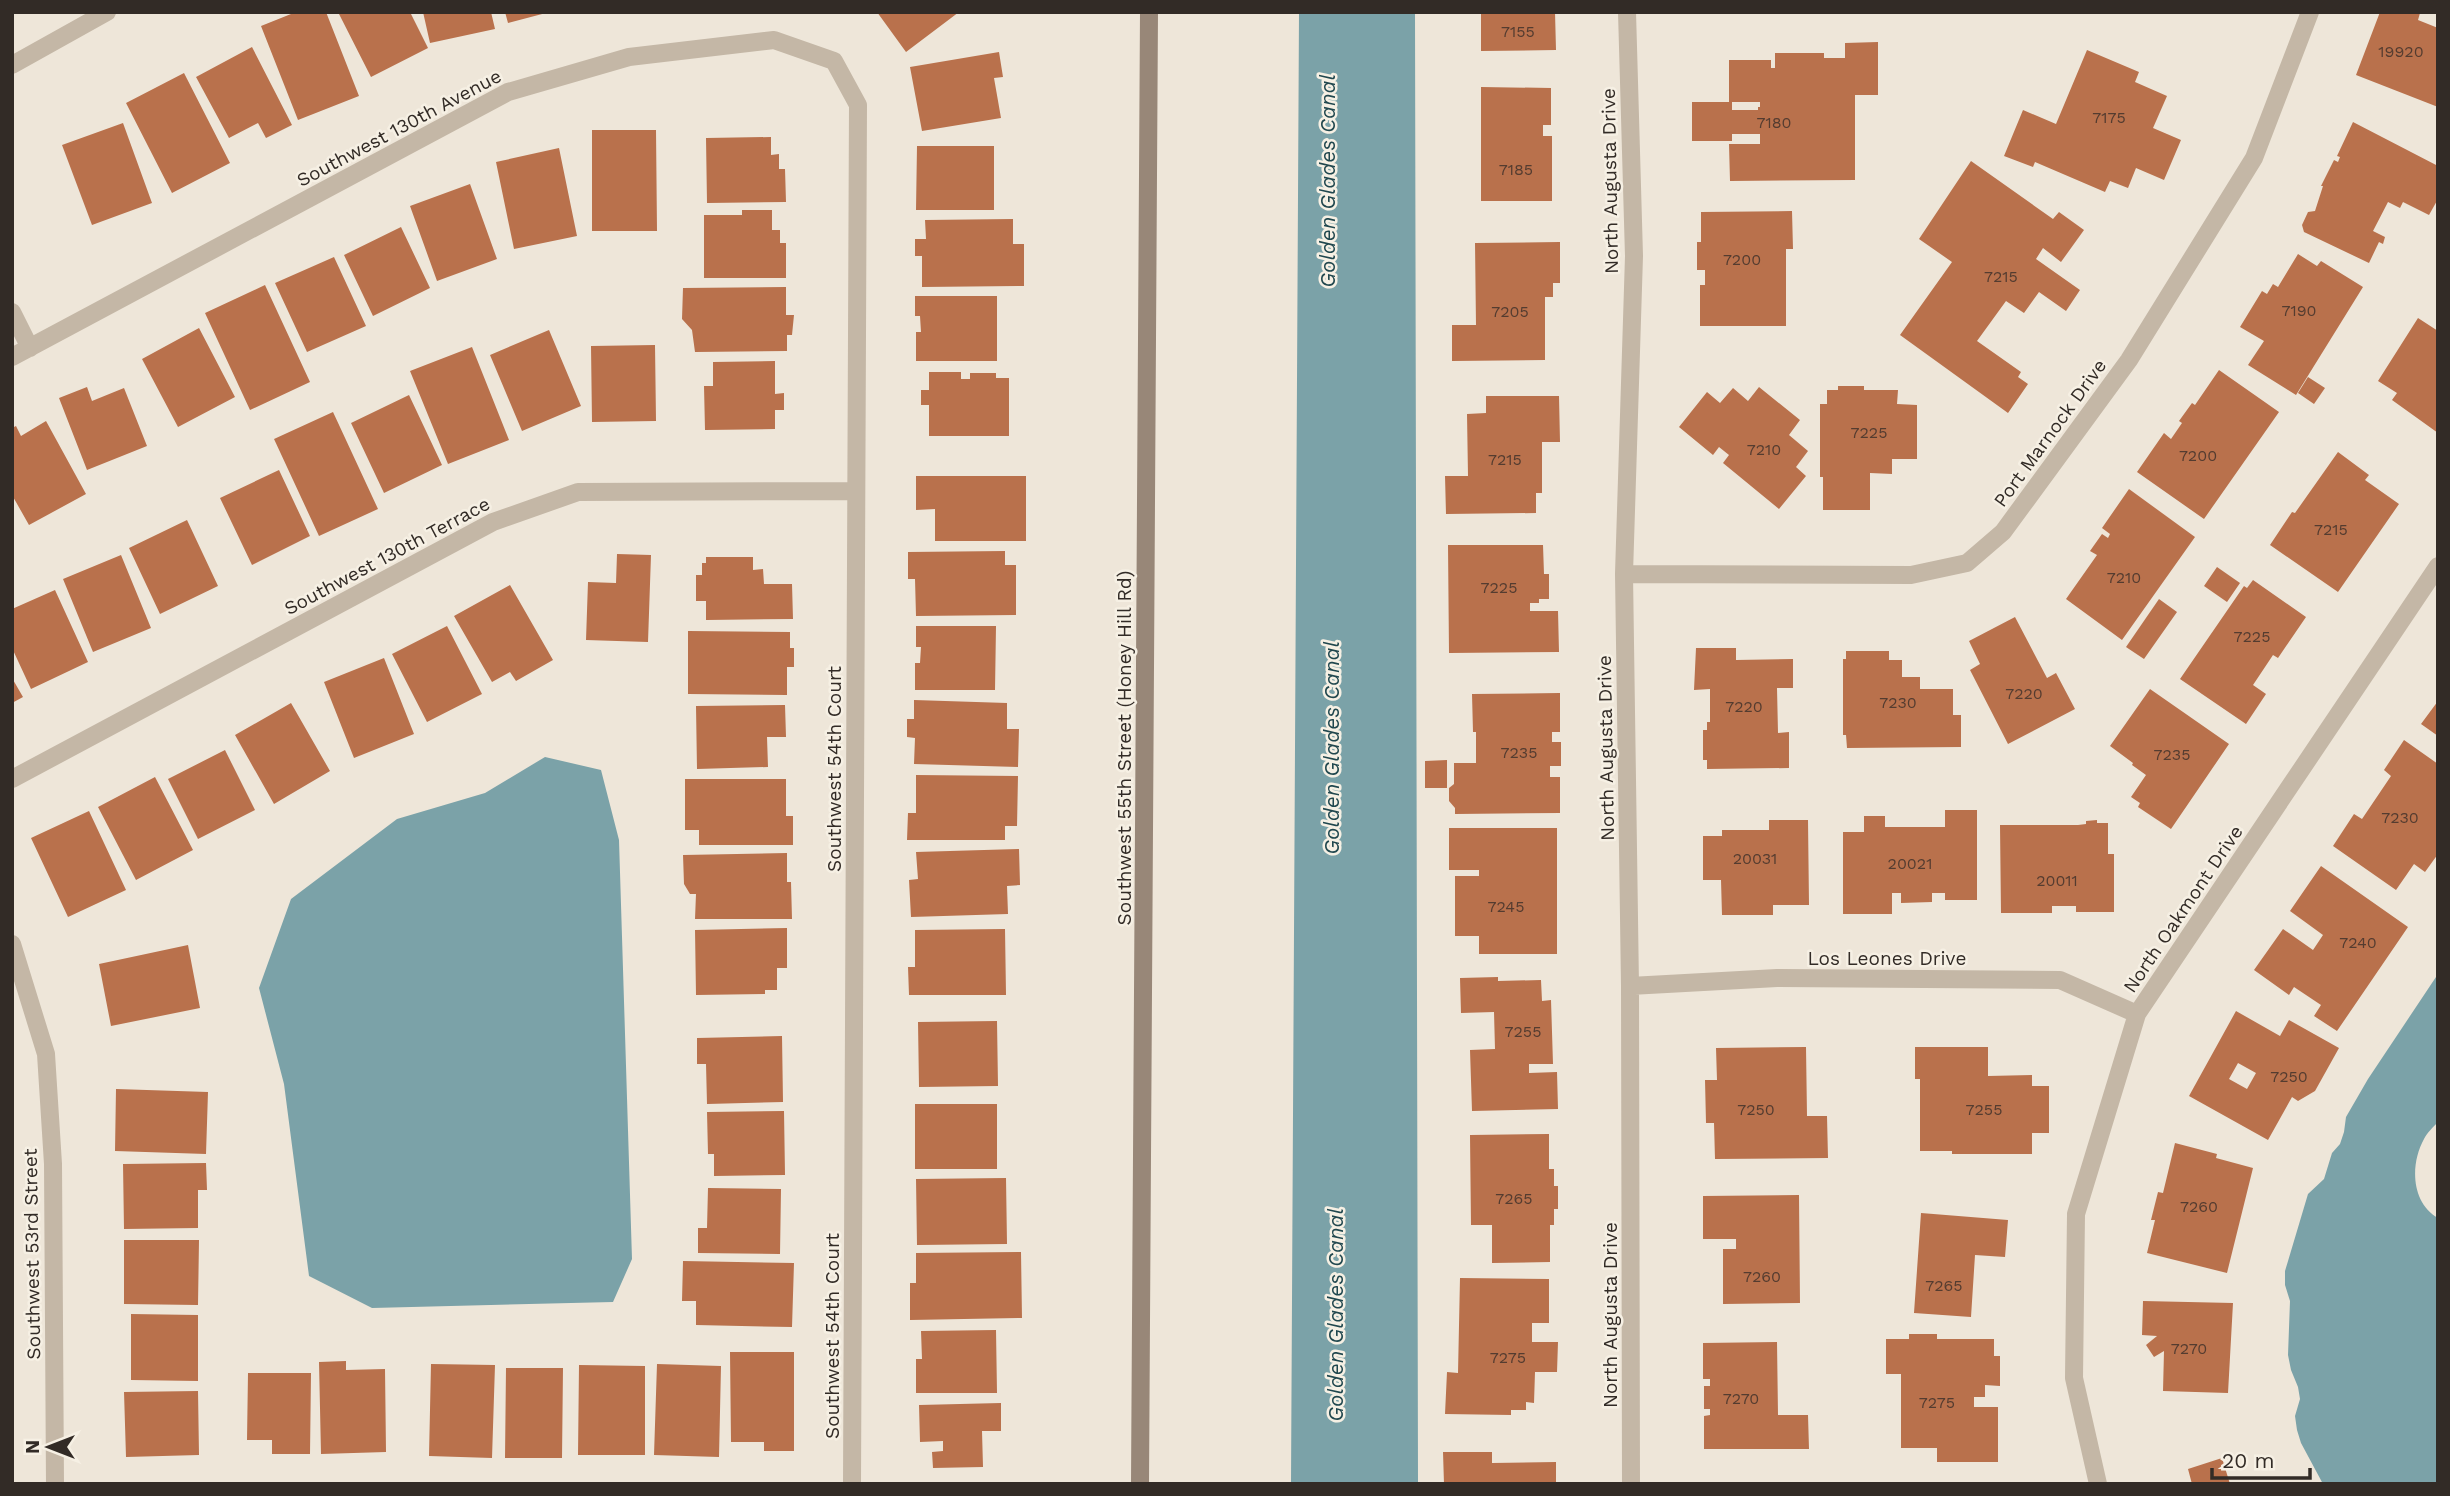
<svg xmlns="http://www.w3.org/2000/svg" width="2450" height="1496" viewBox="0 0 2450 1496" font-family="'Work Sans',sans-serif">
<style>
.water{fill:#7ba2a8}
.building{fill:#b9714c;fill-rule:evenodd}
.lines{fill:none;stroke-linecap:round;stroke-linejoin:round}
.street{stroke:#c4b7a6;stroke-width:18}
.secondary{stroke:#988778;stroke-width:18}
.labels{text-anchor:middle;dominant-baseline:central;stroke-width:5;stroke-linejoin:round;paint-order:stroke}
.number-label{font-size:16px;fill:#543c30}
.street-label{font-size:19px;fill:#322b26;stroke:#f6f0e4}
.water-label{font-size:21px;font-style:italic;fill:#20474e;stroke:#f6f0e4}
</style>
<rect width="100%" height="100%" fill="#eee6d9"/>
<!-- water -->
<path class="water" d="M1299 12H1415L1418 1484H1291Z
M545 757 601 770 619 840 632 1259 613 1302 372 1308 309 1276 284 1084 259 988 291 899 397 819 485 793Z
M2438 974V1122C2433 1127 2427 1133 2424 1139 2410 1164 2411 1203 2438 1218V1484H2323L2301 1443 2297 1430 2295 1416 2300 1399 2298 1387 2291 1370 2288 1355 2290 1301 2285 1285V1271L2308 1194 2324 1179 2332 1153 2340 1144 2344 1132 2346 1117 2368 1079Z"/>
<!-- building -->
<path class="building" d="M296 12H326L359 96 298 120 261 26Z
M338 12H410L428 48 371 77Z
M423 12H491L495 29 430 43Z
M505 12H546V13L508 23Z
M877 12H959L906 52Z
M1481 12H1555L1556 50 1481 51Z
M2380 12H2417L2420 13 2418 20 2438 28V107L2356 75Z
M1878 42V95H1855V180L1730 181 1729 144H1760V134H1732V141H1692V102H1729V60H1771V68H1775V53H1824V58H1845V43ZM1732 102H1760V107H1758V110H1732Z
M252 47 292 125 266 138 258 123 229 138 196 77Z
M2087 50 2139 72 2135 82 2167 96 2153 128 2181 140 2164 180 2136 168 2128 188 2110 181 2105 192 2035 162 2033 167 2004 156 2023 110 2056 124Z
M999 52 1003 77 994 78 1001 118 922 131 910 67Z
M184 73 230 163 172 193 126 103Z
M1481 87 1551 88V125H1543V136H1552V201H1481Z
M2353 122 2438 166V199L2429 215 2403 202 2400 208 2388 202 2373 231 2385 237 2383 244 2379 242 2369 263 2304 232 2302 225 2308 212 2315 211 2323 186H2321L2334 160 2338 162 2340 157 2337 156Z
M123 123 152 203 92 225 62 145Z
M592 130H656L657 231H592Z
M771 137V155L779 154V169H785L786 202 707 203 706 138Z
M917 146H994V210H916Z
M559 148 577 236 514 249 496 162Z
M1971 161 2053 219 2059 212 2084 230 2061 262 2043 248 2036 259 2080 290 2066 311 2039 292 2024 313 2006 301 1977 341 2021 372 2018 377 2028 384 2008 413 1900 335 1952 262 1919 239Z
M470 184 497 259 437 281 410 206Z
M742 210H772V230H780V243H786V278H704V215H742Z
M1792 211 1793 249H1786V326H1700V285H1705V270H1697V242H1701V212Z
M1013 219V244H1024V286L922 287V256H915V239H926L925 220Z
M401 227 430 288 373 316 344 255Z
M1560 242V283H1553V297H1545V360L1452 361V325H1476L1475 243Z
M2298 254 2317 266 2321 261 2363 287 2296 395 2248 365 2264 341 2240 327 2262 291 2267 294 2273 284 2278 287Z
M334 257 366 326 307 352 275 283Z
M265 285 310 382 250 410 205 313Z
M786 287V315H794L792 335H787V351L695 352 692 330 682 319 683 288Z
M915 296H997V361H916V332H921L920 316H915Z
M2418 318 2438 331V433L2392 400 2397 393 2378 381Z
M199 328 235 397 178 427 142 359Z
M549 330 581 406 522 431 490 355Z
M655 345 656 421 592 422 591 346Z
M472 347 509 440 448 464 410 371Z
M775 361V394L784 393V410H775V429L705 430 704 386H713V362Z
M2219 370 2279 412 2204 519 2137 472 2164 433 2171 439 2182 423 2179 421 2192 403 2195 405Z
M929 372H961V379H970V373H996V378H1009V436H929V405H921V390H929Z
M2308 377 2325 388 2314 404 2298 393Z
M1838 386H1864V390H1898L1897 404 1917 405V459H1892V474L1870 473V510H1823V477H1820V404H1827V390H1838Z
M87 387 92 401 124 388 147 446 87 470 59 398Z
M1759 387 1800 420 1789 435 1808 451 1796 467 1806 476 1779 509 1723 463 1729 455 1719 447 1713 455 1679 427 1707 392 1720 403 1733 388 1748 401Z
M409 395 442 465 384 493 351 423Z
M1486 396H1559L1560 442H1542V493H1536V513L1446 514 1445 476H1468L1467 414 1486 413Z
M333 412 378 509 319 536 274 439Z
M46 421 86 494 29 525 12 495V428L16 426 21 436Z
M2338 452 2369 475 2365 480 2399 504 2338 592 2270 545 2292 512 2295 513Z
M279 470 310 536 252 565 220 498Z
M916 476H1026V541H935V509L916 510Z
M2129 489 2195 537 2122 640 2066 599 2097 555 2090 551 2102 534 2108 538 2110 534 2102 528Z
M187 520 218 586 160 614 129 548Z
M1448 545H1543L1544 574H1549V599H1539V603H1530V611H1558L1559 652 1449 653Z
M1005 551V565H1016V615L916 616 915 579H908V552Z
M617 554 651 555 648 642 586 640 588 582 616 583Z
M121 555 151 628 93 652 63 579Z
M706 557H753V570L763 569 764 584H792L793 619 706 620V601H696V575H702V563H706Z
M2217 567 2240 583 2227 602 2204 586Z
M2253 580 2306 617 2278 658 2273 655 2253 685 2266 694 2246 724 2180 679 2244 586 2247 588Z
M510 585 553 660 516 681 510 672 492 682 454 616Z
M55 590 88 662 31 689 12 648V609Z
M2159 599 2177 612 2144 659 2126 647Z
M2015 617 2047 678 2056 673 2075 709 2008 744 1970 670 1980 664 1969 641Z
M447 626 482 694 427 722 392 654Z
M916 626H996L995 690H915V663H920L921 647H916Z
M688 631 790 632V648H794V667H787V695L688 694Z
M1696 648H1736V660L1793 659V688H1777L1778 733 1789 732V768L1707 769V760H1703V730H1707V722H1710V689L1694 690Z
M1846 651H1889V660H1902V677H1920V689H1953V715H1961V747L1847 748 1846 735H1843V659H1846Z
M384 658 414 734 354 758 324 682Z
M12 678 23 697 12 703Z
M2150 689 2229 744 2171 829 2138 807 2140 803 2131 797 2146 775 2132 765 2133 763 2110 746Z
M1560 693V732H1552V742H1561V766H1550V777H1560V813L1455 814V808L1449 801V788L1454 784V763H1476V732H1473L1472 694Z
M914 700 1007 703V729H1019L1018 767 914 764 915 738 907 737V719H914Z
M2438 701V736L2421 724Z
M291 703 330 771 274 804 235 735Z
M785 705 786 737H767L768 767 697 769 696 706Z
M2404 740 2438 764V854L2425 872 2414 864 2396 890 2333 846 2354 814 2362 819 2391 776 2384 770Z
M225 750 255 810 198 839 168 779Z
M1447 760V788H1425V761Z
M916 775 1018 776 1017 826H1005V840H907L908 813H916Z
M155 777 193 850 136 880 98 807Z
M685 779H786V816H793V845H699V830H685Z
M1945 810H1977V900H1945V893H1932V902L1901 903V893H1892V914H1843V832H1864V816H1885V827H1945Z
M89 811 126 890 68 917 31 838Z
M1769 820H1808L1809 905H1773V915H1722L1721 880H1703V836H1722V830H1769Z
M2097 820V823H2108V854H2114V912H2076V906H2052V913H2001L2000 825H2078L2086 824V821Z
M1449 828H1557V954H1479V936H1455V876H1479V870H1449Z
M1019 849 1020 885 1007 886 1008 914 911 917 909 880 918 879 916 852Z
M787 853V882H791L792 919H695L696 894H690L684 884 683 855Z
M2321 866 2408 927 2337 1031 2314 1016 2321 1005 2294 987 2289 995 2254 970 2283 929 2313 950 2323 935 2290 911Z
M787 928V968H777V990H765V994L696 995 695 930Z
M1005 929 1006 995H909L908 967H915V930Z
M188 945 200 1008 111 1026 99 964Z
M1498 977V981L1541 980 1542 1001 1551 1000 1553 1064H1529V1073L1557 1072 1558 1109 1472 1111 1470 1050 1495 1049 1494 1012 1461 1013 1460 978Z
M2236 1011 2280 1036 2289 1020 2339 1048 2315 1091 2298 1101 2292 1097 2268 1140 2189 1096ZM2238 1063 2256 1073 2247 1089 2229 1079Z
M997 1021 998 1086 919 1087 918 1022Z
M782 1036 783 1102 707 1104 706 1064H697V1038Z
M1806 1047 1807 1116H1827L1828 1158 1715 1159 1714 1123H1706L1705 1080H1717L1716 1048Z
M1915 1047H1988V1076L2032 1075V1086H2049V1133H2032V1154H1952V1151H1920V1079H1915Z
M116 1089 208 1092 206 1154 115 1151Z
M915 1104H997V1169H915Z
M784 1111 785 1175 714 1176V1154H708L707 1112Z
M1549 1134V1169H1554V1186H1558V1209H1554V1225H1550V1262L1492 1263V1225H1471L1470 1135Z
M2175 1143 2217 1154 2216 1158 2253 1168 2227 1273 2147 1253 2155 1220H2151L2158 1192 2163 1193Z
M206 1163 207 1190H198V1228L124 1229 123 1164Z
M1006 1178 1007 1244 917 1245 916 1179Z
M708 1188 781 1189 780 1254 698 1253V1228H707Z
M1799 1195 1800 1303 1723 1304V1249H1736V1239H1703V1196Z
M1921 1213 2008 1220 2005 1257 1975 1255 1971 1317 1914 1313Z
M124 1240H199L198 1305 124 1304Z
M1021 1252 1022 1318 910 1320V1283H916V1253Z
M683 1261 794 1263 792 1327 696 1325V1301H682Z
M1460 1278 1549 1279V1323H1532V1342H1558L1557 1372H1535L1534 1403 1526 1402V1410H1511V1415L1445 1414 1447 1372 1458 1373Z
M2143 1301 2233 1303 2228 1393 2163 1391 2164 1351 2154 1357 2146 1345 2157 1336 2142 1335Z
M131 1314 198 1315V1381L131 1380Z
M996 1330 997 1393H916V1359H922L921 1331Z
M1909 1334H1937V1339H1994V1356H2000V1386L1985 1385V1397H1974V1407H1998V1462H1937V1448H1901V1374H1886V1339H1909Z
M1777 1342 1778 1415H1808L1809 1449H1704V1416L1710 1415V1409H1704V1386H1710V1379H1703V1343Z
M730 1352H794V1451H764V1442H731Z
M346 1361V1370L385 1369 386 1452 321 1454 319 1362Z
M431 1364 495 1365 492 1458 429 1456Z
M657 1364 721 1366 719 1457 654 1455Z
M579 1365 645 1366V1455H578Z
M506 1368H563L562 1458H505Z
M248 1373H311L310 1454H272V1440H247Z
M198 1391 199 1455 126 1457 124 1392Z
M1001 1403V1431H982L983 1467 933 1468 932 1452 943 1451V1441L920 1442 919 1405Z
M1443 1452H1492V1463L1556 1462V1484H1444Z
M2222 1458 2230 1484H2192L2188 1469Z"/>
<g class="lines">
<!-- street -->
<path class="street" d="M1627 12 1634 256 1624 574 1630 986 1631 1484
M12 65 107 12
M12 312 30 348
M12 357 508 92 629 57 774 40 834 61 858 105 852 1484
M1624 574 1911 575 1967 563 2003 532 2129 360 2254 158 2310 12
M12 779 493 522 578 492 856 491
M12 944 46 1054 53 1164 55 1484
M1630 986 1777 978 2060 980 2137 1014
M2098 1484 2074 1378 2076 1214 2137 1014 2438 566"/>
<!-- secondary -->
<path class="secondary" d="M1140 1484 1149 12"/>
</g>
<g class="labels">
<!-- number labels -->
<g class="number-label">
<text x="1518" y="31">7155</text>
<text x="2401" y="51">19920</text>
<text x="2109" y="117">7175</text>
<text x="1774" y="122">7180</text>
<text x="1516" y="169">7185</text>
<text x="1742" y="259">7200</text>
<text x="2001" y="276">7215</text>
<text x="2299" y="310">7190</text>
<text x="1510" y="311">7205</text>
<text x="1869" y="432">7225</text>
<text x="1764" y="449">7210</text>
<text x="2198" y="455">7200</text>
<text x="1505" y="459">7215</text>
<text x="2331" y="529">7215</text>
<text x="2124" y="577">7210</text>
<text x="1499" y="587">7225</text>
<text x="2252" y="636">7225</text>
<text x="2024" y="693">7220</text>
<text x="1898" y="702">7230</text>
<text x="1744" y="706">7220</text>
<text x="1519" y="752">7235</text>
<text x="2172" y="754">7235</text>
<text x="2400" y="817">7230</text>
<text x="1755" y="858">20031</text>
<text x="1910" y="863">20021</text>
<text x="2057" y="880">20011</text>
<text x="1506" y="906">7245</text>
<text x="2358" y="942">7240</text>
<text x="1523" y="1031">7255</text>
<text x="2289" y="1076">7250</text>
<text x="1756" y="1109">7250</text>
<text x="1984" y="1109">7255</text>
<text x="1514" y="1198">7265</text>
<text x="2199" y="1206">7260</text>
<text x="1762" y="1276">7260</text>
<text x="1944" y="1285">7265</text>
<text x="2189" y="1348">7270</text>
<text x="1508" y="1357">7275</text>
<text x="1741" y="1398">7270</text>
<text x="1937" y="1402">7275</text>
</g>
<!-- street labels -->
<g class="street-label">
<text transform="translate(399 128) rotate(-28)">Southwest 130th Avenue</text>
<text transform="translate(1610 181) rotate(-91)">North Augusta Drive</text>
<text transform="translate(2050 433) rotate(-54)">Port Marnock Drive</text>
<text transform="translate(387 556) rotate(-28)">Southwest 130th Terrace</text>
<text transform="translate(1124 748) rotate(-90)">Southwest 55th Street (Honey Hill Rd)</text>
<text transform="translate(1606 748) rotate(-91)">North Augusta Drive</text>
<text transform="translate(834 769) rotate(-90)">Southwest 54th Court</text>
<text transform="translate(2183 909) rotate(-56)">North Oakmont Drive</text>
<text x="1887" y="958">Los Leones Drive</text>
<text transform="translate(32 1254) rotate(-91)">Southwest 53rd Street</text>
<text transform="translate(1610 1315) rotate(-90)">North Augusta Drive</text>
<text transform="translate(832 1336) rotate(-90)">Southwest 54th Court</text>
</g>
<!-- water labels -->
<g class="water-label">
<text transform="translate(1327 181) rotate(-90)">Golden Glades Canal</text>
<text transform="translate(1331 748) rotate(-90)">Golden Glades Canal</text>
<text transform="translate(1335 1315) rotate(-90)">Golden Glades Canal</text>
</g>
</g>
<!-- border -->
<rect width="2450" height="1496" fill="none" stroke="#322b26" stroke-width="28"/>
<!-- north arrow -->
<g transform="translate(49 1447) rotate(270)" stroke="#f6f0e4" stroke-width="5" paint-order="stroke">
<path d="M0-5L12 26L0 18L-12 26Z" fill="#322b26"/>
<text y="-10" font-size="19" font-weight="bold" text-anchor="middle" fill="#322b26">N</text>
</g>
<!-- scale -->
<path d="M2212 1468v10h98v-10" fill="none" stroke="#322b26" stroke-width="3.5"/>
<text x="2222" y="1468" font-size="21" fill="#322b26" stroke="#f6f0e4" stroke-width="5" paint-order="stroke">20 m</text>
</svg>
